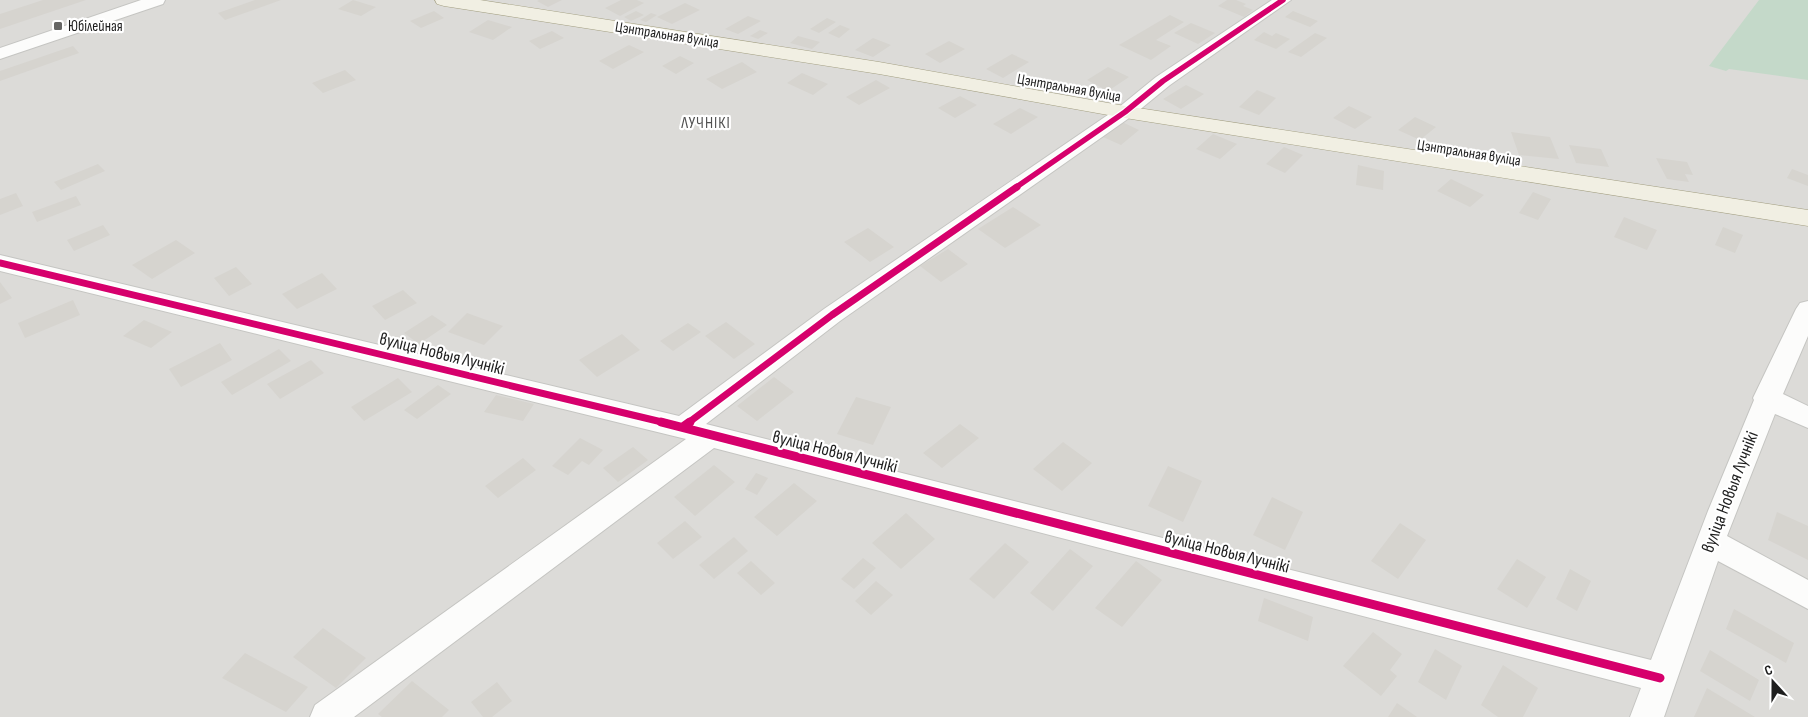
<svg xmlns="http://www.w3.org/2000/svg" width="1808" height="717" viewBox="0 0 1808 717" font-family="'Sofia Sans Condensed',sans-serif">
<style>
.residential{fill:#dcdbd8}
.cemetery{fill:#c4d9c9}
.building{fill:#d6d4cf}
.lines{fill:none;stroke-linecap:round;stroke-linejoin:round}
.minor-casing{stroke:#c5c5c2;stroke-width:2}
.major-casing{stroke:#a39f82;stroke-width:1}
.minor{fill:#fcfcfb;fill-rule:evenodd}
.major{fill:#f1efe3;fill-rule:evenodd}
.cycleway-far2-casing{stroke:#fff;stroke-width:8}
.cycleway-far1-casing{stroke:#fff;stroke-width:10}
.cycleway-casing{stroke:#fff;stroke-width:12}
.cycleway-far2{stroke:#d6006c;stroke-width:5.5}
.cycleway-far1{stroke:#d6006c;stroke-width:7}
.cycleway{stroke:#d6006c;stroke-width:9}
.poi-dot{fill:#666664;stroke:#fff;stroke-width:2}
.labels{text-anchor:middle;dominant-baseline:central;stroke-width:4.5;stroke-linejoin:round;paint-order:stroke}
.far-poi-label{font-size:15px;fill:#1e1e1e;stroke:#fff;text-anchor:start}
.far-street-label{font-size:15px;fill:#1e1e1e;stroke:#fff}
.far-quarter-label{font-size:16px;letter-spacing:1px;fill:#515151;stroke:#fff}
.street-label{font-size:18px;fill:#1e1e1e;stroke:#fff}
</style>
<rect width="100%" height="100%" fill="#edece6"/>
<!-- residential -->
<path class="residential" d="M0 0H1808V717H0Z"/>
<!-- cemetery -->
<path class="cemetery" d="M1759 0H1808V80L1729 69 1726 71 1709 66Z"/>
<!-- building -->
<path class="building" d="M43 0H86L0 29V14Z
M255 0H281L225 20 218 13Z
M353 0 376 7 361 16 338 9Z
M539 0H562L548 7 537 1Z
M621 0H637L644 3 620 16 605 8Z
M1227 0H1236L1246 4 1243 6 1253 10 1244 17 1218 6Z
M685 3 700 10 672 24 657 17Z
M434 11 444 18 421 28 410 21Z
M636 11 644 15 631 21 624 17Z
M1293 11 1318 21 1310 27 1285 17Z
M651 13 657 15 646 22 640 20Z
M1170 15 1184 22 1156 40 1171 46 1151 60 1119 45Z
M748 16 761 21 738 34 725 29Z
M827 18 836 22 819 33 810 29Z
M488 20 512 27 493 40 469 32Z
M1191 23 1215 33 1198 44 1174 33Z
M840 25 850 29 839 38 828 33Z
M760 30 768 33 758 39 750 36Z
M552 31 564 38 540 49 529 41Z
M1264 32 1272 36 1276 33 1290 39 1276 49 1254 40Z
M1315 33 1327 38 1301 57 1288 52Z
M798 36 820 42 812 49 790 43Z
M873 38 891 45 873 57 855 50Z
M949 41 965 49 940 63 925 54Z
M629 45 644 52 613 69 599 61Z
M73 46 79 53 0 81V71Z
M1012 54 1029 62 1003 78 986 69Z
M680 56 694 63 676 74 662 66Z
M742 62 757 72 722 89 706 79Z
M1108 67 1129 77 1108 91 1087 80Z
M345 70 356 80 323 93 312 83Z
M802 73 828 84 813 95 787 83Z
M876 80 890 88 859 105 846 97Z
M1186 85 1204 94 1181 109 1163 99Z
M1257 90 1276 98 1259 115 1239 107Z
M960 96 977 105 955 118 938 108Z
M1349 106 1372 117 1355 129 1333 118Z
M1020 108 1038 117 1011 134 993 124Z
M1415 117 1436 127 1420 140 1398 130Z
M1122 122 1139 130 1121 145 1103 137Z
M1511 132 1550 137 1559 159 1519 155Z
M1213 134 1237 144 1220 159 1196 149Z
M1569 145 1601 149 1609 167 1576 163Z
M1284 147 1303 155 1285 173 1266 164Z
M1656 158 1687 162 1693 175 1685 174 1689 182 1667 179Z
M98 164 105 171 61 190 54 182Z
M1358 165 1384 171 1383 190 1356 185Z
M1792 169 1808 175V186L1787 178Z
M1451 179 1484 195 1470 207 1437 191Z
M1533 192 1551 199 1538 220 1519 213Z
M16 193 23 206 0 215V199Z
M76 196 81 205 37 222 32 212Z
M1013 207 1041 225 1005 248 978 229Z
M1624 217 1657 230 1647 250 1614 237Z
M103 225 110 235 74 251 67 240Z
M1723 227 1743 235 1735 253 1715 245Z
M868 228 894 247 870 262 844 242Z
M176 240 195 253 152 279 132 265Z
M948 249 968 264 941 282 920 266Z
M236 267 252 284 229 296 214 278Z
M322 273 337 289 297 309 282 294Z
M0 282 12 298 0 304Z
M403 290 417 303 385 320 372 306Z
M73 300 80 315 25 338 18 323Z
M467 313 503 326 484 345 448 332Z
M432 315 447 325 419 344 404 333Z
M144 320 172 332 151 348 123 336Z
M726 322 755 344 734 359 705 336Z
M688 323 701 332 673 351 660 341Z
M622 334 640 350 597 377 579 360Z
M220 343 232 360 181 387 169 369Z
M279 349 291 361 232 395 221 382Z
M311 360 324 373 280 399 267 384Z
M774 377 794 392 757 421 737 406Z
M398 378 412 392 364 421 351 407Z
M438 385 451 394 417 419 404 410Z
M496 395 534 404 523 421 484 412Z
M856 397 891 407 873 445 837 434Z
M960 424 979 438 942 468 923 453Z
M580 438 603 450 589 465 582 461 568 475 552 466Z
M1063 442 1092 463 1062 491 1033 469Z
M633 447 648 460 618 482 603 468Z
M523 458 536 470 498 498 485 486Z
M714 465 735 482 695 516 674 497Z
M1168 466 1202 481 1183 522 1148 506Z
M756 473 768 478 757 495 745 489Z
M794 483 817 501 777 536 754 517Z
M1272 497 1303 512 1285 550 1253 535Z
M1777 512 1808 526V560L1768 540Z
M906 513 935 539 901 569 872 543Z
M685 521 702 537 673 559 657 543Z
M1400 523 1426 540 1398 579 1371 561Z
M734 537 748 551 714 579 699 565Z
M1005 543 1029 562 994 599 969 579Z
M1070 549 1093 566 1053 611 1030 593Z
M863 558 876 568 854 589 841 579Z
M1517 559 1546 577 1527 608 1497 589Z
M751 561 775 583 761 595 737 573Z
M1136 561 1162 580 1122 627 1095 608Z
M1570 569 1591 581 1577 611 1556 599Z
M876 581 893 595 871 615 855 601Z
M1264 598 1313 617 1308 641 1258 621Z
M1734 609 1794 643 1786 663 1726 629Z
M323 628 366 658 336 688 293 657Z
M1373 632 1402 654 1390 670 1397 676 1381 696 1343 666Z
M1435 649 1462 666 1446 700 1418 682Z
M1710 650 1759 680 1750 701 1700 671Z
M245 653 308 687 286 712 222 678Z
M1503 665 1538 688 1523 717H1498L1481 705Z
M412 681 449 710 442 717H382L378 714Z
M497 682 512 701 492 717H483L471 702Z
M1707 688 1755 717H1694Z
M1397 703 1417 717H1388Z"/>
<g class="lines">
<defs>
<path id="minor" d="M141 0H165L163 4 0 59V48Z
M1272 0H1291L1170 85 1132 116 840 321 706 424 1651 660 1708 511 1754 400 1753 398 1796 309 1800 303 1808 301V336L1783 394 1808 406V428L1775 414 1727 536 1808 580V609L1718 561 1664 717H1630L1641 688 714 448 354 717H310L315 705 686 439 0 271V255L679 416 824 309 1118 108 1156 77Z"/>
<path id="major" d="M435 0H480L879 62 1125 106 1808 210V226L1125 118 879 74 444 6 437 4Z"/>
</defs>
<!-- minor casing -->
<use href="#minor" class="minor-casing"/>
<!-- major casing -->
<use href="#major" class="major-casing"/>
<!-- minor -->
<use href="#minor" class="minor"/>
<!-- major -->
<use href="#major" class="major"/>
<defs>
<path id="cycleway-far2" d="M1015 188 1125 112 1163 81 1283 0"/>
<path id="cycleway-far1" d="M0 263 666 423
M688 423 832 315 1017 187"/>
<path id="cycleway" d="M661 422 1660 678
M683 427 690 422"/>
</defs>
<!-- cycleway-far2 casing -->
<use href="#cycleway-far2" class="cycleway-far2-casing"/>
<!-- cycleway-far1 casing -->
<use href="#cycleway-far1" class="cycleway-far1-casing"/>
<!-- cycleway casing -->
<use href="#cycleway" class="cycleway-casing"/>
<!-- cycleway-far2 -->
<use href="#cycleway-far2" class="cycleway-far2"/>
<!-- cycleway-far1 -->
<use href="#cycleway-far1" class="cycleway-far1"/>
<!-- cycleway -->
<use href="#cycleway" class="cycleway"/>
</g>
<!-- markers -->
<rect class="poi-dot" x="53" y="21" width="10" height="10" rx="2.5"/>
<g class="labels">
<!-- far-poi labels -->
<g class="far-poi-label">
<text x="68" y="26">Юбілейная</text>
</g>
<!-- far-street labels -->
<g class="far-street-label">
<text transform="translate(667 35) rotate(9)">Цэнтральная вуліца</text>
<text transform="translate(1069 88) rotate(10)">Цэнтральная вуліца</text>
<text transform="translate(1469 153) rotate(9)">Цэнтральная вуліца</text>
</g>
<!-- far-quarter labels -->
<g class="far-quarter-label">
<text x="706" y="123">ЛУЧНІКІ</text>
</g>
<!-- street labels -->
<g class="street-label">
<text transform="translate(442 354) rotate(14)">вуліца Новыя Лучнікі</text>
<text transform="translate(835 452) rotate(14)">вуліца Новыя Лучнікі</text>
<text transform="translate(1730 492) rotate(-69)">вуліца Новыя Лучнікі</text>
<text transform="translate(1227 552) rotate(14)">вуліца Новыя Лучнікі</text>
</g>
</g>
<!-- north arrow -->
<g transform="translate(1773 682) rotate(339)" stroke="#ffffff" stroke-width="4" paint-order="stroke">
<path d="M0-4L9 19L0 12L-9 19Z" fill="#1e1e1e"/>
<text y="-8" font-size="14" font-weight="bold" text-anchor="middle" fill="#1e1e1e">С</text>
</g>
</svg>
